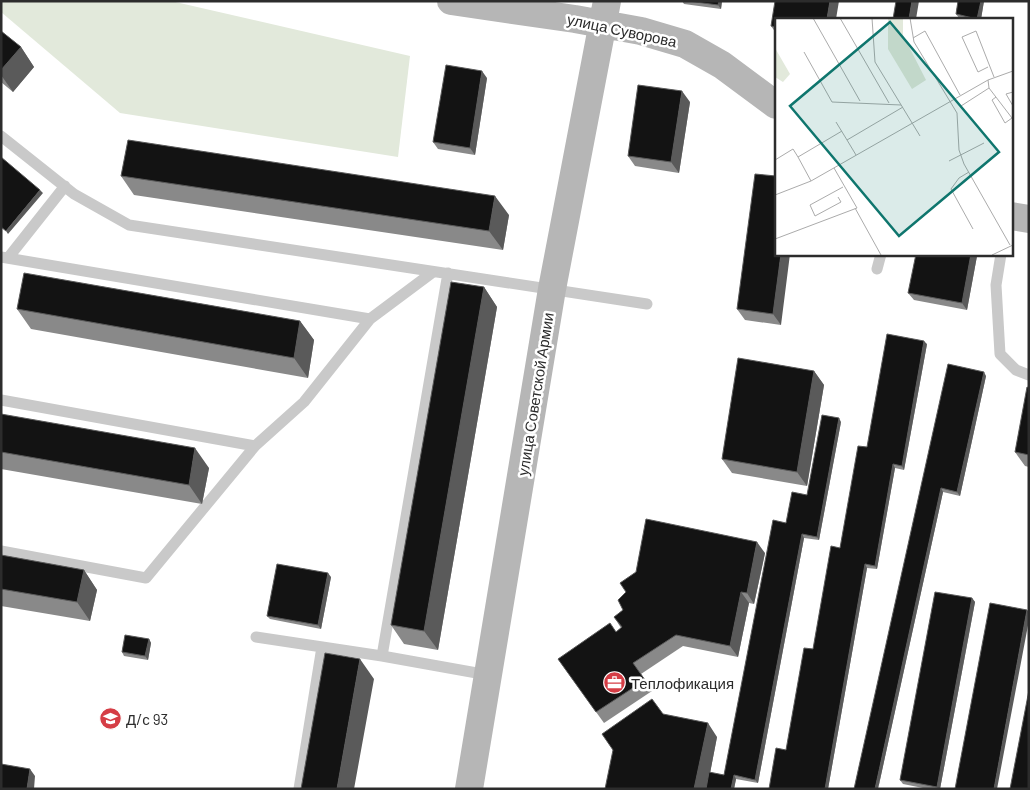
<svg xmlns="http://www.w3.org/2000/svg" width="1030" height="790" viewBox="0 0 1030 790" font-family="Barlow,sans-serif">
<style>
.green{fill:#e2e9db}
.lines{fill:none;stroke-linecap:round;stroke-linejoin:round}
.lane{stroke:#c9c9c9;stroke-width:11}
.secondary{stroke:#b6b6b6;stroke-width:28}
.wall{fill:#898989}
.shaded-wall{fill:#5a5a5a}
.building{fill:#131313;stroke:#5a5a5a}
.labels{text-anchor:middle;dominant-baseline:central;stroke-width:5;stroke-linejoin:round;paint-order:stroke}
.street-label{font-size:15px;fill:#2c2c2c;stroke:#fff}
.poi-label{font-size:15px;fill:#2c2c2c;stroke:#fff;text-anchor:start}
.inset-road{fill:none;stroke:#ababab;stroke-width:1}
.view{fill:#0f766e;fill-opacity:0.15;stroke:#0f766e;stroke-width:2.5}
.inset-edge{fill:none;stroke:#2c2c2c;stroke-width:2.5}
</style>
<rect width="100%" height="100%" fill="#fff"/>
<!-- green -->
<path class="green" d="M1 1H171L410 56 398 157 120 113 1 12Z"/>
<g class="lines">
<!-- lane -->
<path class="lane" d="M1 136 74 194 129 225 647 304
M1001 254 996 285 1000 354 1016 370 1029 375
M1 257 370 319
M8 258 65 186
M877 269 881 254
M448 273 382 656 488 675
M1 400 255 446
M1 551 146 578 255 446 304 402 370 319 433 272
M256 637 382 656
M299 789 322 647"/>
<!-- secondary -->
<path class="secondary" d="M451 1 575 19 641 31 685 44 722 65 776 105
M1011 216 1029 219
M469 789 552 289 607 1"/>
</g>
<!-- wall -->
<path class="wall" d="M682 1H722L721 9 684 4Z
M958 1H984L981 19 959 18 956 14Z
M776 19V33L771 26Z
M1 31 21 47 34 67 13 92 1 82Z
M487 78 475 155 438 149 433 142Z
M690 102 679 173 635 166 628 156Z
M121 176 509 215 503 250 134 195Z
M776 176 781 325 745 320 737 309Z
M977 256 967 310 914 300 908 293Z
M484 287 497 307 438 650 404 644 391 625Z
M17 309 300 321 314 340 308 378 31 329Z
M927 344 904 470 895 468 877 569 867 568 828 789H769L786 750 867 447Z
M948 364 986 376 960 496 943 492 878 789Z
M814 371 824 385 807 486 732 473 722 459Z
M1029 388V467L1025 466 1015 452Z
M1 414 209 468 202 504 1 469Z
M841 422 819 540 804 538 758 783 736 779 734 789H605L663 714 717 737 710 773 724 775 786 523 807 495Z
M765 553 754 604 749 603 738 657 683 646 641 674 652 691 604 723 558 659 616 632 621 628 614 617 623 610Z
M1 555 84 570 97 590 90 621 1 606Z
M331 577 321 629 270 619 267 616Z
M972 598 975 602 940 789H928L903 784 900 780Z
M149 639 151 643 148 660 124 656 122 652Z"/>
<!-- shaded-wall -->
<path class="shaded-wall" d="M719 1H722L721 9 718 5Z
M830 1H839L836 19H827Z
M912 1H919L916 19H909Z
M981 1H984L981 19H977Z
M21 47 34 67 13 92 1 75V70Z
M482 71 487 78 475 155 470 148Z
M682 91 690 102 679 173 671 162Z
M40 190 43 193 8 234 6 231Z
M495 196 509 215 503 250 489 231Z
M781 254H790L781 325 773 314Z
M971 254H976L977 256 967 310 962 303Z
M484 287 497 307 438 650 424 631Z
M300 321 314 340 308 378 294 358Z
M924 341 927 344 904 470 902 466Z
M814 371 824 385 807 486 797 472Z
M984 372 986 376 960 496 957 492Z
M839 418 841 422 819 540 817 537Z
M195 448 209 468 202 504 189 485Z
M893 464 895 468 877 569 875 566Z
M941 488 943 492 878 789H875Z
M802 534 804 538 758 783 755 780Z
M757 542 765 553 754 604 747 593Z
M865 564 867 568 828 789H825Z
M84 570 97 590 90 621 77 602Z
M328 573 331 577 321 629 318 625Z
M741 592 749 603 738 657 730 646Z
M972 598 975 602 940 789H938L937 787Z
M1027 610 1029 612V620L997 789H994Z
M149 639 151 643 148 660 145 656Z
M360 659 374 679 354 789H337Z
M708 723 717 737 707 789H694Z
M30 769 35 776 34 789H27Z
M734 775 736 779 734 789H731Z"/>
<!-- building -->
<path class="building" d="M688 1H719L718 5Z
M775 1H830L827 19H776V27L771 26Z
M896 1H912L909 19H893Z
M958 1H981L977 19 956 14Z
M1 31 21 47 1 70Z
M446 65 482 71 470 148 433 142Z
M638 85 682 91 671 162 628 156Z
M128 140 495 196 489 231 121 176Z
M1 157 40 190 6 231 1 227Z
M755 174 776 176V254H781L773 314 737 309Z
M916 254H971L962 303 908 293Z
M24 273 300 321 294 358 17 309Z
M451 282 484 287 424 631 391 625Z
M887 334 924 341 902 466 893 464 875 566 865 564 825 789H769L776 748 786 750 804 648 813 649 831 546 840 548 858 446 867 447Z
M738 358 814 371 797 472 722 459Z
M948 364 984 372 957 492 941 488 875 789H854Z
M1027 387 1029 388V455L1015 452Z
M1 414 195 448 189 485 1 452Z
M822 415 839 418 817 537 802 534 755 780 734 775 731 789H706L709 772 724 775 773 520 786 523 792 492 807 495Z
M646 519 757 542 747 593 741 592 730 646 676 635 633 663 645 680 596 712 558 659 610 623 616 632 622 627 614 617 623 610 618 600 626 592 620 583 636 572Z
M1 555 84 570 77 602 1 589Z
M277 564 328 573 318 625 267 616Z
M935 592 972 598 937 787 900 780Z
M990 603 1027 610 994 789H955Z
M125 635 149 639 145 656 122 652Z
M325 653 360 659 337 789H301Z
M1029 690V789H1010Z
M652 699 663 714 708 723 694 789H605L613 750 602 734Z
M1 764 30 769 27 789H1Z"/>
<!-- icons -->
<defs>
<symbol id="office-disc" viewBox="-11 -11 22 22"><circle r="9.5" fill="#d53d45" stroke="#fff"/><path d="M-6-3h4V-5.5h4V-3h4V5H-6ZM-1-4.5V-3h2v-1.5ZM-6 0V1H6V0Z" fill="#fff"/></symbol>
<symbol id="school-disc" viewBox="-11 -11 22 22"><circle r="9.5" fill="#d53d45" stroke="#fff"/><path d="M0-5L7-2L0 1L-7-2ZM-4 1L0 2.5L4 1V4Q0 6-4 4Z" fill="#fff"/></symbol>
</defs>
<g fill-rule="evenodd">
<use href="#office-disc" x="602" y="670" width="25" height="25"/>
<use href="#school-disc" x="98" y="706" width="25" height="25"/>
</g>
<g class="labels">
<!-- street labels -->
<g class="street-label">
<text transform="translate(622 30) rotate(12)">улица Суворова</text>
<text transform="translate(535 394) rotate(-81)">улица Советской Армии</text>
</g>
<!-- poi labels -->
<g class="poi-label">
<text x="631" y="683">Теплофикация</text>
<text x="126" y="719">Д/с 93</text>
</g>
</g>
<!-- overview -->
<g transform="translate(775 18)">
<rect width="238" height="238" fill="#fff"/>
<path d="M113 0H128V17L151 62 137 71 113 31ZM0 30 15 56 8 64 0 59Z" fill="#e2e9db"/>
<path class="inset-road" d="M38 0 85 83M65 0 114 85M97 0 100 44 145 118M135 0 139 24 182 95 184 132 189 146 235 227M138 20 150 13 185 77M29 34 57 84 126 87M213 49 203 54 187 19 201 13 219 59M213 62 214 70 237 100 230 105 217 82 221 79M238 74 231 76 238 88M186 88 214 70M61 104 72 122M81 137 72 122 128 89M0 142 18 131 23 139M174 143 209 125M194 154 184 160 176 171 198 211M36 163 23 139 67 113M0 177 36 163 213 62 238 53M63 179 66 184 40 198 35 187 68 169M80 190 106 237M0 221 82 190 59 150M217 237 238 227"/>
<path class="view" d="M115 4 224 134 124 218 15 88Z"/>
<rect width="238" height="238" class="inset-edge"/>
</g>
<!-- border -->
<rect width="1030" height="790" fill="none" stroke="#2c2c2c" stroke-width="5"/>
</svg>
